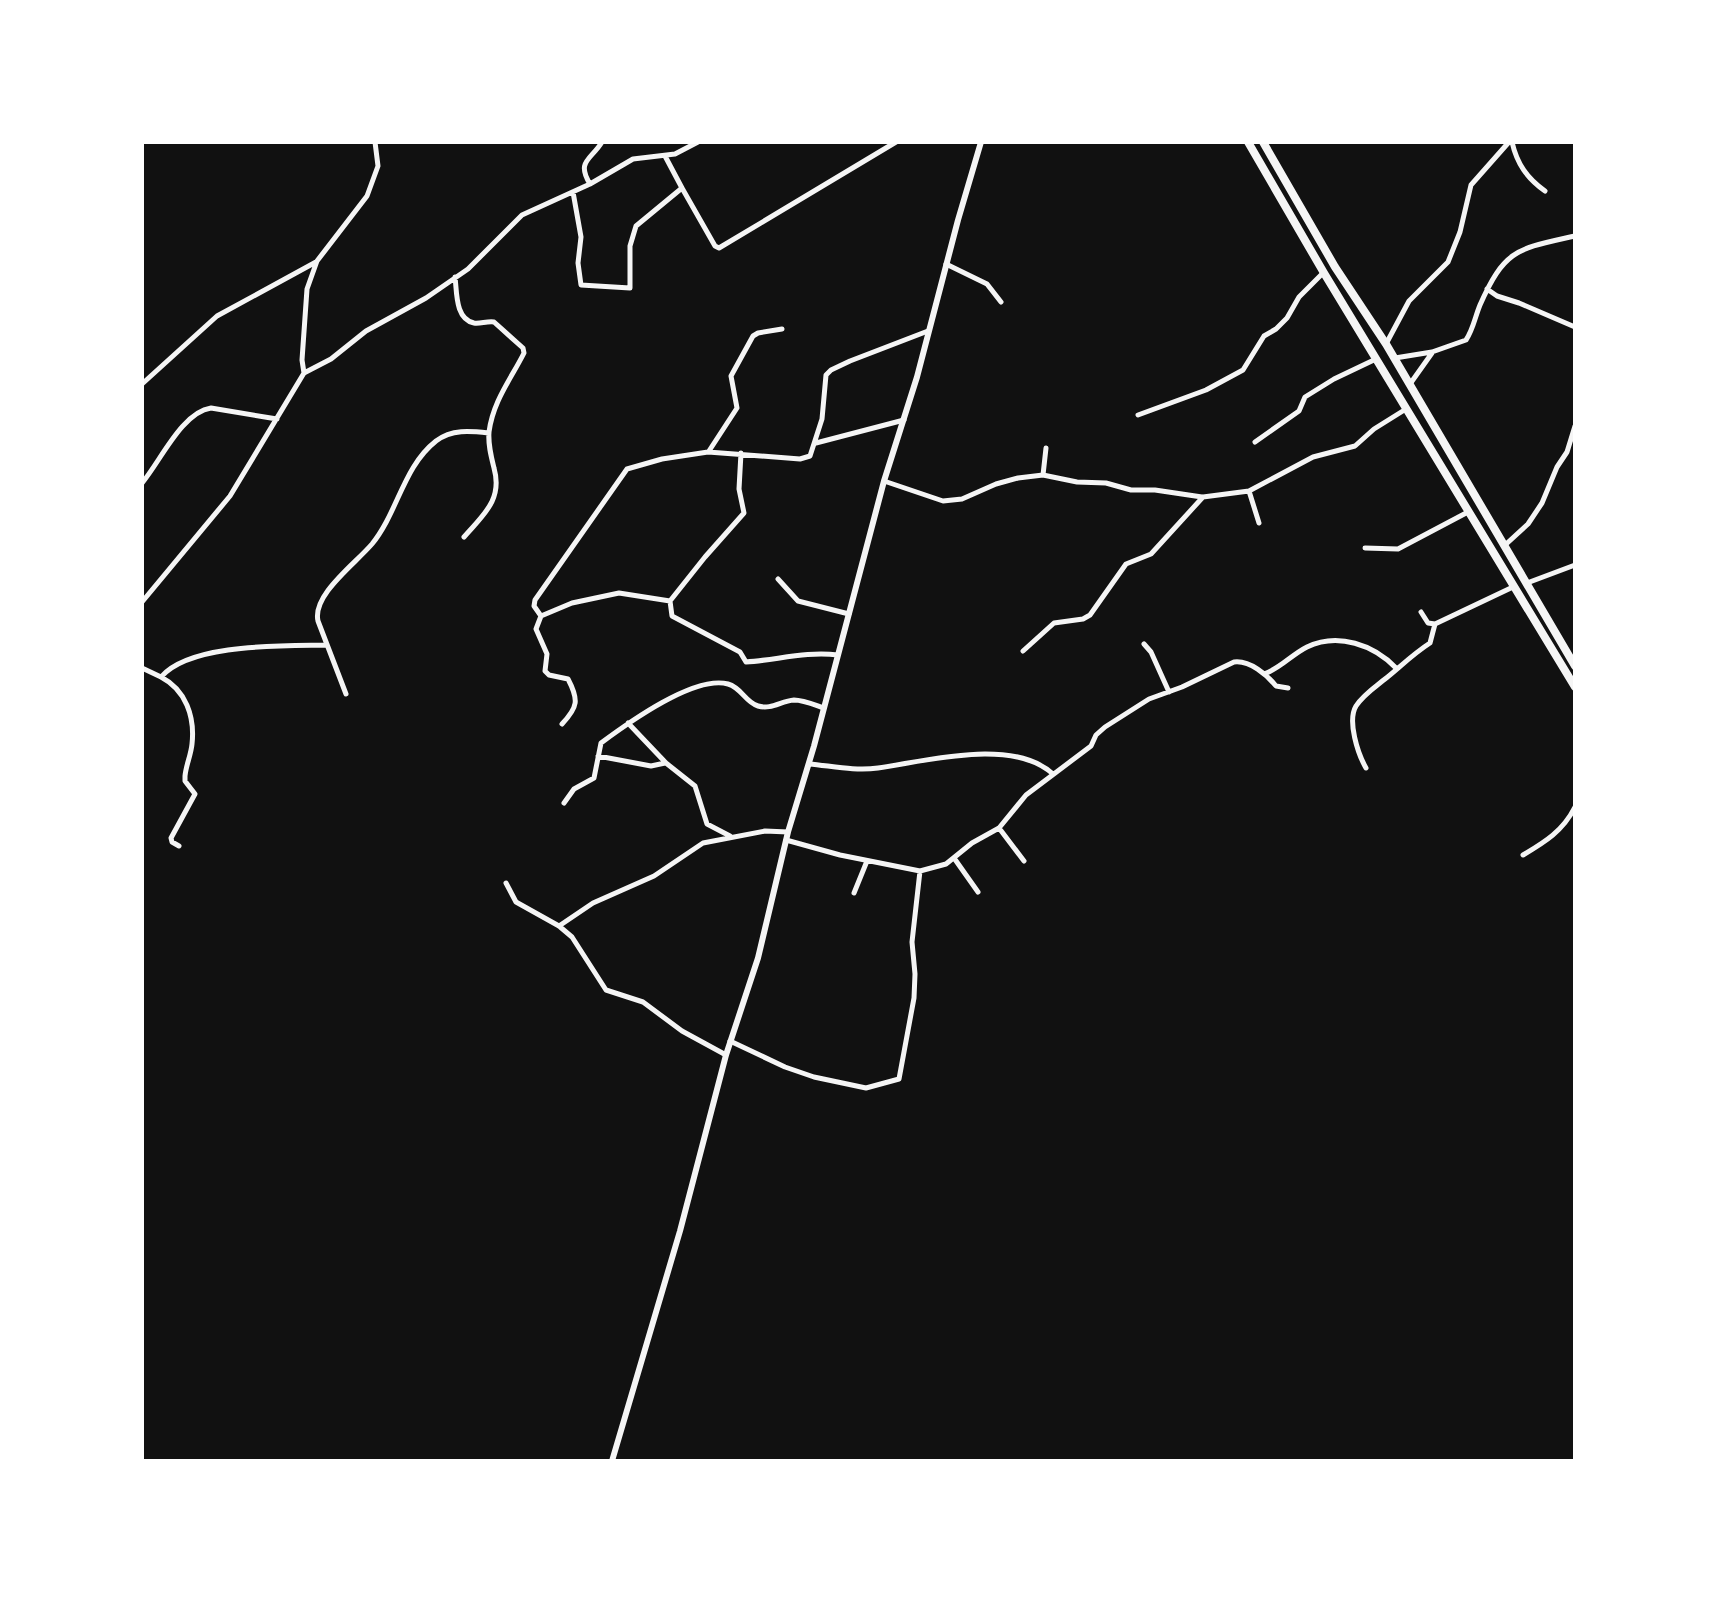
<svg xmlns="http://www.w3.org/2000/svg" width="1717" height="1603" viewBox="0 0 1717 1603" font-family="Signika,sans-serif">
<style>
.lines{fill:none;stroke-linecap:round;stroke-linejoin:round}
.minor{stroke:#f5f5f5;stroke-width:5}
.tertiary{stroke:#f5f5f5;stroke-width:6}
.trunk{stroke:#f5f5f5;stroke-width:8}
</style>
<rect width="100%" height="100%" fill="#111"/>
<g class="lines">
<!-- minor -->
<path class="minor" d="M1512 142C1517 164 1527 178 1545 191
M665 156 682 188
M590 184C576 161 591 160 602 142
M573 192 581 237 578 263 581 285 630 288V246L636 226 682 188 715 246 719 248 896 142
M946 264 987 284 1001 302
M455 277C457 292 455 319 474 323 480 324 487 321 494 322L523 348 524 353C511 379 493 401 489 432 488 445 491 456 494 468 503 500 483 515 464 537
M1487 289 1497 296 1519 303 1575 327
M1386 344 1409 301 1448 262 1460 232 1471 185 1509 142
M1395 358 1432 352 1466 340C1473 330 1475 317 1480 305 1505 248 1518 249 1575 236
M304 373 302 360 307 289 317 261 367 196 378 166 375 142
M142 384 217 316 316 262
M1410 384 1432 353
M1138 415 1206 390 1243 370 1264 336 1276 329 1287 318 1299 297 1323 273
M1255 442 1299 411 1305 397 1334 379 1376 359
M816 443 904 420
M709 451 737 408 731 376 753 336 758 333 782 329
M741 453 739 489 744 513 705 557 670 601 672 616 740 652 746 662C777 660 806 651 838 655
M1043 475 1077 482 1106 483 1131 490H1155L1202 497
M884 481 943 501 962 499 996 484 1018 478 1043 475 1046 448
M142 483C160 462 182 412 211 408L277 419
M1249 491 1313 457 1355 446 1374 429 1406 409
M1504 546 1528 524 1542 503 1557 467 1567 452 1575 426
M1365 548 1398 549 1468 512
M778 579 798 601 849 614
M1527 583 1575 565
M142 602 230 496 304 373 331 359 366 331 426 298 468 269 522 215 590 184 633 159 675 154 698 142
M1421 612 1428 623 1435 624 1513 587
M541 616 534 606 535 600 627 469 662 459 708 452 800 459 810 456 822 419 826 375 831 370 850 361 928 331
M1144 644 1151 652 1169 692
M1023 651 1054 623 1083 619 1090 615 1126 564 1151 554 1203 497 1249 491 1259 523
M142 668 161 677C190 643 283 646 327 645
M1264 674C1281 668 1291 655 1307 647 1338 632 1374 645 1396 668
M161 677C186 690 195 717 192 744 191 755 186 765 185 776V781L195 794 171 838 172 842 179 846
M346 694 318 621C312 595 355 564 372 544 398 512 403 467 436 441 452 429 470 431 489 433
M628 723 666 763 695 786 707 824 730 836
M562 724C578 707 579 700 568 679L549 675 545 671 547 654 536 629 541 616 572 603 619 593 670 601
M598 756 651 766 665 763
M809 764C832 766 854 771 878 768 927 761 1012 737 1053 774
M1366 768C1358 754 1347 721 1356 706 1363 695 1375 687 1385 679 1400 667 1413 654 1430 643L1435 624
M564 803 574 789 594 778 601 743C628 723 694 675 728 684 742 688 745 702 758 706 771 710 781 701 794 700 803 700 815 705 824 708
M999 828 1024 861
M786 840 840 855 920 871 946 864 972 843 999 828 1026 795 1091 746 1096 735 1105 727 1149 699 1182 687 1234 662C1250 660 1267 675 1276 686L1288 688
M1523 855C1545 842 1563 831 1575 807
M954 858 978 892
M506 883 516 902 559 926 572 937 606 990 643 1002 682 1031 726 1055
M854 893 867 861
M559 926 593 903 654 876 703 843 765 831 788 832
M730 1041 785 1067 814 1077 866 1088 899 1079 914 998 915 974 912 942 920 871"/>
<!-- tertiary -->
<path class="tertiary" d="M612 1461 680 1231 726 1055 758 958 788 832 814 746 884 481 917 377 958 220 981 142"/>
<!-- trunk -->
<path class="trunk" d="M1248 142 1324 273 1575 687
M1263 142 1335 267 1386 344 1575 666"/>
</g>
<!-- border -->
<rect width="1717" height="1603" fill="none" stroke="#ffffff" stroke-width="288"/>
</svg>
